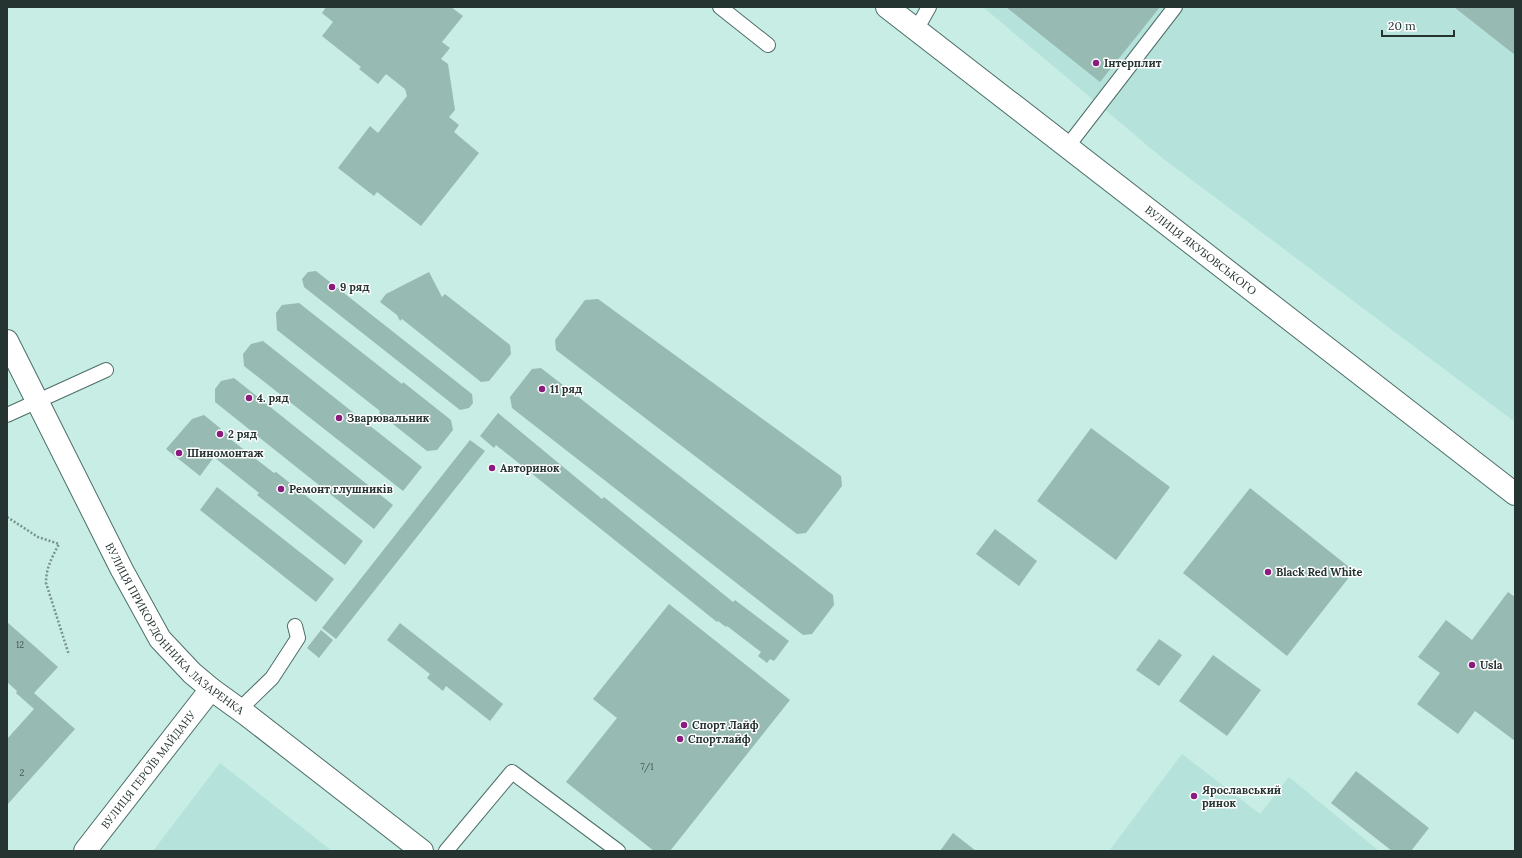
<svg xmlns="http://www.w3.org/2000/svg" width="1522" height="858" viewBox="0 0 1522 858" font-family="Lora,serif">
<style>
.built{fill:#b5e2da}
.building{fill:#97bab3}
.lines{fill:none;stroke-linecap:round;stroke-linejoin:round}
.lane-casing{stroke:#4d6e68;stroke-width:16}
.street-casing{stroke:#4d6e68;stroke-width:24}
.secondary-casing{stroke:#4d6e68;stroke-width:24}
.path{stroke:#78928c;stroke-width:2.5;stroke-dasharray:2 2;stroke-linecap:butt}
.lane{stroke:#fff;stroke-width:14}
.street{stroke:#fff;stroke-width:22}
.secondary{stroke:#fff;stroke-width:22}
.poi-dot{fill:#8a1b7f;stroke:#fff;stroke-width:1.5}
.labels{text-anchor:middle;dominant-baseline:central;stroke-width:3;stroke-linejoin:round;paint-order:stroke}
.number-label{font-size:9px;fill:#425652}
.poi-label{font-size:11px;font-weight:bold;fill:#253431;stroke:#fff;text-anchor:start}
.street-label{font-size:11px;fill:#253431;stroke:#fff}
</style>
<rect width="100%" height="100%" fill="#c8ede5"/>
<!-- built -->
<path class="built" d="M983 7H1515V422L1161 157Z
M1182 754 1260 814 1289 777 1379 851H1109Z
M220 763 332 851H153Z"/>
<!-- building -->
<path class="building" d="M326 7H451L463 16 442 42 450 48 441 59 448 64 455 110 449 117 459 125 454 132 479 153 421 226 377 192 374 196 338 168 370 126 378 133 407 96 405 89 386 74 378 84 359 69 361 67 322 36 333 22 322 13Z
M1006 7H1160L1100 82Z
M1454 7H1515V55Z
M316 271 472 394 473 403 469 408 460 410 304 287 302 279 308 272Z
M429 272 442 297 445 294 510 345 511 354 489 381 481 382 402 319 400 321 397 315 380 302 386 294Z
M598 299 841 476 842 486 806 533 797 534 556 350 555 340 585 300Z
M299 303 402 384 403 382 451 420 453 430 437 450 427 451 379 413 380 411 277 330 276 313 282 305Z
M263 341 422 467 403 491 244 366 243 354 251 344Z
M541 368 833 595 834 605 812 634 803 635 512 408 510 397 532 369Z
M234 378 393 505 374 529 215 402V389L221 381Z
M498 413 602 499 604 497 733 602 735 600 789 641 774 661 770 659 767 663 758 656 761 652 727 626 726 627 718 621 717 622 496 445 494 448 480 436Z
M204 415 231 437 229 438 274 473 276 472 363 541 345 565 257 495 259 493 214 457 200 476 166 449 192 419Z
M1091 428 1170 487 1116 560 1037 501Z
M470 440 485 451 336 639 322 628Z
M217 487 334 579 316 602 200 510Z
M1250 488 1354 571 1287 656 1183 573Z
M995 529 1037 561 1019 586 976 554Z
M1508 592 1515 597V741L1475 711 1458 734 1417 704 1440 673 1418 657 1446 620 1472 640Z
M669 604 790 700 670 851H654L566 782 617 718 593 699Z
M7 622 58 667 34 693 75 729 7 805V739L34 709 16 693 17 691 7 682Z
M400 623 503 704 490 721 446 686 443 691 427 678 430 674 387 640Z
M321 630 333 640 319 658 307 648Z
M1159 639 1182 655 1159 686 1136 670Z
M1213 655 1261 690 1227 736 1179 701Z
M1356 771 1429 828 1411 851H1392L1331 803Z
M953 833 976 851H940Z"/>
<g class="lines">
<defs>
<path id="lane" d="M720 7 768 45
M916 30 929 7
M1067 147 1175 7
M7 415 106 370
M239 710 272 678 298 638 295 626
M446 851 512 772 618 851"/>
<g id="street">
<path id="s1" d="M887 7 1515 494"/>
</g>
<g id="secondary">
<path id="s2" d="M7 341 122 570 160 639 192 673 211 689 247 715 422 851"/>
<path id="s3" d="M85 851 211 689"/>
</g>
</defs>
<!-- lane casing -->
<use href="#lane" class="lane-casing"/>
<!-- street casing -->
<use href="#street" class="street-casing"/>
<!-- secondary casing -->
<use href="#secondary" class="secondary-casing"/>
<!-- path -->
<path class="path" d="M7 517 38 537 59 544C52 557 46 568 46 583L69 655"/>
<!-- lane -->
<use href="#lane" class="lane"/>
<!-- street -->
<use href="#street" class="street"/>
<!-- secondary -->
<use href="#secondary" class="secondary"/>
</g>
<!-- markers -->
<g class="poi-dot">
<circle cx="1096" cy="63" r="4"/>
<circle cx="332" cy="287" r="4"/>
<circle cx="542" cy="389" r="4"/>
<circle cx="249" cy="398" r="4"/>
<circle cx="339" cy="418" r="4"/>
<circle cx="220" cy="434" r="4"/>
<circle cx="179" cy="453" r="4"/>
<circle cx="492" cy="468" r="4"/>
<circle cx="281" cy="489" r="4"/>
<circle cx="1268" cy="572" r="4"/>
<circle cx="1472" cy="665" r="4"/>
<circle cx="684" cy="725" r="4"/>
<circle cx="680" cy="739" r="4"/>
<circle cx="1194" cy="796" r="4"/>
</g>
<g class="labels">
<!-- number labels -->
<g class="number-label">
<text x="20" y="644">12</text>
<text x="647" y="766">7/1</text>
<text x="22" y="772">2</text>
</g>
<!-- poi labels -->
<g class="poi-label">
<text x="1104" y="63">Інтерплит</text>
<text x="340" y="287">9 ряд</text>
<text x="550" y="389">11 ряд</text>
<text x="257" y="398">4. ряд</text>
<text x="347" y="418">Зварювальник</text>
<text x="228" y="434">2 ряд</text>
<text x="187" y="453">Шиномонтаж</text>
<text x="500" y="468">Авторинок</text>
<text x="289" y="489">Ремонт глушників</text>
<text x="1276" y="572">Black Red White</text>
<text x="1480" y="665">Usla</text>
<text x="692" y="725">Спорт Лайф</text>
<text x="688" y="739">Спортлайф</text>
<text x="1202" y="790">Ярославський<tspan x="1202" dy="13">ринок</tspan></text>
</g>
<!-- street labels -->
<g class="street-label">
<text stroke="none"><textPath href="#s1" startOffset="397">ВУЛИЦЯ ЯКУБОВСЬКОГО</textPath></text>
<text stroke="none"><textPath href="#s2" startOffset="336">ВУЛИЦЯ ПРИКОРДОННИКА ЛАЗАРЕНКА</textPath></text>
<text stroke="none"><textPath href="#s3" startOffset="103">ВУЛИЦЯ ГЕРОЇВ МАЙДАНУ</textPath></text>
</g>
</g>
<!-- border -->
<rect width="1522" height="858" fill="none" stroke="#253431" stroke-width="16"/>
<!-- scale -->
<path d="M1382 30v6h72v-6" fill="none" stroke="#253431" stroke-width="2"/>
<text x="1388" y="30" font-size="12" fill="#253431" stroke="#ffffff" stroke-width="3" paint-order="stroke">20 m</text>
</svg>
